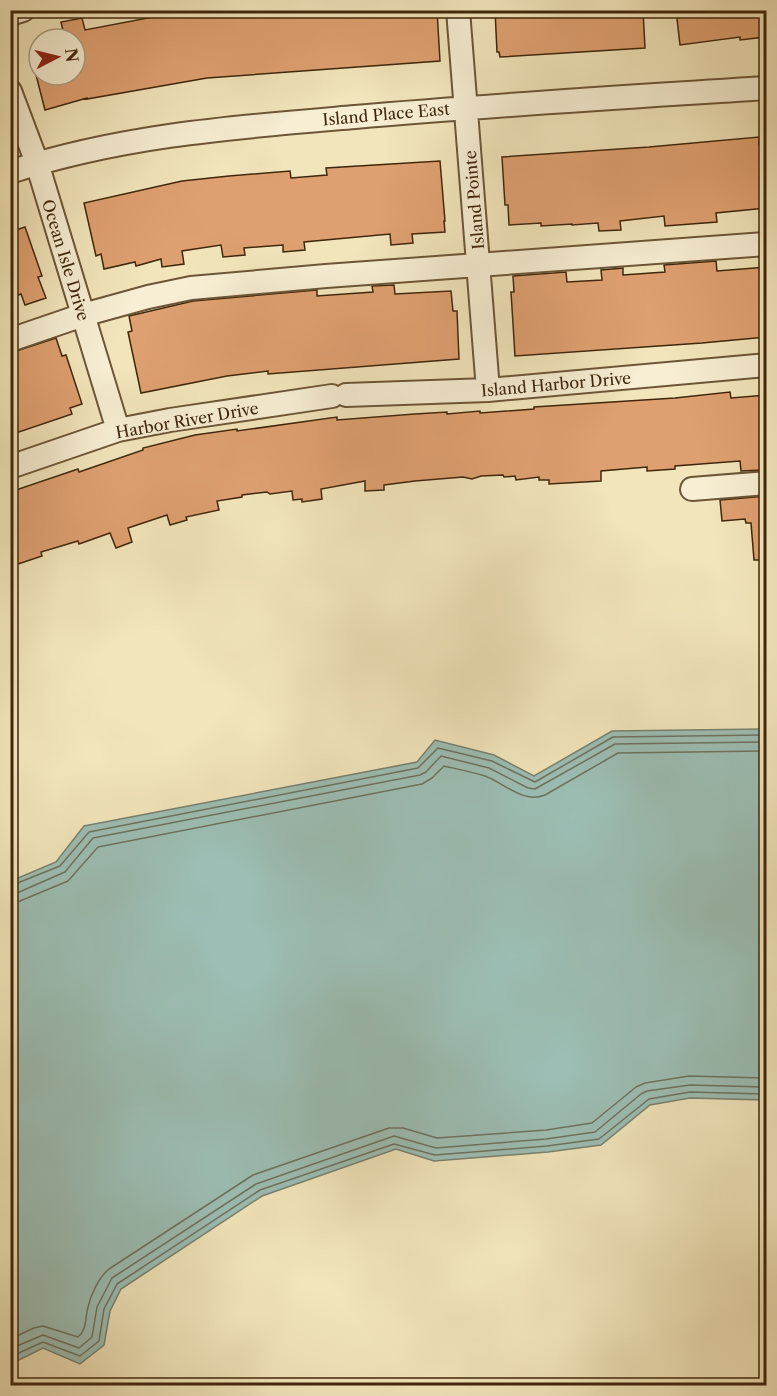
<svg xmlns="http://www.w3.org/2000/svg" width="777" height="1396" viewBox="0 0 777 1396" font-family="'Libre Caslon Text',serif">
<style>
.water{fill:#9cbeb4;stroke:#778270;stroke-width:1.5}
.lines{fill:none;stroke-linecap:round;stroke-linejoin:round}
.shore{stroke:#6e7260;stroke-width:1.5}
.building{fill:#dfa071;stroke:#3f270b;stroke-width:1.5}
.minor-casing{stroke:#6c5637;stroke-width:26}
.minor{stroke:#f7eed3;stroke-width:22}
.labels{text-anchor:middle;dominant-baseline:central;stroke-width:4.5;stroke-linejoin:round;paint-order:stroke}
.street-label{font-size:16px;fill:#3f270b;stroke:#f7eed3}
</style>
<rect width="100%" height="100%" fill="#f2e5bb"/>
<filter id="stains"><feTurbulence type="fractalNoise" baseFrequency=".00333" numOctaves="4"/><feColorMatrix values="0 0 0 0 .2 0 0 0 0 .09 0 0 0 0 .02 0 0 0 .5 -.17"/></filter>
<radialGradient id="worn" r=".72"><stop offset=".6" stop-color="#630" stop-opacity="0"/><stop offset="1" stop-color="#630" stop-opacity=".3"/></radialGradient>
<!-- water -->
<path class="water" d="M766 729V1100L690 1098 650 1105 601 1145 548 1152 434 1161 396 1149 262 1196 121 1289 110 1311 104 1345 80 1364 43 1348 11 1364V881L56 862 84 826 417 762 435 740 494 755 534 776 612 731Z"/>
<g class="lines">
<!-- shore -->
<path class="shore" d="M10 886 60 866 89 832 418 768 438 748 492 761 535 782 613 737 766 735
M10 894 17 893 65 872 93 838 420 775 426 772 441 756 489 768 528 788 535 789 615 744 766 742
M10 903 20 901 68 881 98 847 422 784 432 778 444 766C457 769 472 772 485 776 504 783 524 804 545 795L618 753 766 751
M10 1339 34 1328 43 1326 78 1337C87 1330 85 1318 88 1307 91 1294 99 1277 109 1269L253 1175 389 1128H403L437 1138 546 1130 592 1123 636 1087 645 1083 689 1076 766 1078
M10 1349 43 1335 79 1348 92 1337 97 1307 112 1278 256 1184 394 1136 436 1148 546 1139 595 1132 641 1094 647 1091 690 1085 766 1087
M10 1357 43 1342 80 1356 99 1341 104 1309 117 1284 260 1190 394 1144 435 1155 547 1146 599 1139 649 1099 690 1092 766 1094"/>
</g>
<!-- building -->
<path class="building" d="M190 10H437L440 61 207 78 87 99V98L45 110 36 75H75V39H65L61 22 82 18 85 30Z
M495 10H643L645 48 500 57 499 52H497Z
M676 10H762L765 37 740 40V37L680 45Z
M759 137V145L766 144V208L716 213 717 222 665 226 664 216 620 221 621 230 599 231 598 223 572 225V224L541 226V223L509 225 508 205H505L502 157 649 147Z
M440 161 445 221H444L445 232 412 234 413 243 391 245 390 234 304 242 305 250 283 252V245L244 248 245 255 223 257 221 245 182 251 184 264 162 267 161 259 136 266 135 262 104 269 101 254 96 256 84 203 182 181 229 176 290 171 291 178 327 175 326 168Z
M25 227 42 276 38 277 46 298 25 305 21 294 10 298V232Z
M716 261 717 271 766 267V337L702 343 515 356 511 292H514L513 276 566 272 567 282 602 280 601 270 623 268V275L665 272 664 265Z
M394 285 395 294 451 291 453 311H457L459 359 268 374V371L227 376 141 393 128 332 132 331 129 316 193 301 317 290V296L373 292 372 286Z
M56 338 62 356 66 355 82 404 70 408 72 414 10 435V353Z
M730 392 731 398 766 395V460H762L763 470 741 471 740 461 675 466V469L647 471V467L601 471V481L549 484V480H539V477L516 480 515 476 504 477 503 475 481 476 472 479 463 477 415 481 384 485V490L365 491V481L321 489 322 499 302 502V499L293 500 292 491 270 494 267 492 242 495V497L217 501 219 510 186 517 187 520 170 525 167 515 128 528 132 542 116 548 110 533 79 544 78 541 41 552 42 556 15 565 10 551V492L78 469 79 472 143 450V448L195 435 237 429V431L337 417V420L415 414 447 412V414L480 411V413L534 409V407L675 398Z
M766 496V560H754L751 523H746L745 519 722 521 720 500Z"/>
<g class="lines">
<defs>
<path id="minor" d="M458 10 488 390
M10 14 23 10
M10 91 37 163 118 430
M10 172C123 135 237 127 355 117 492 105 629 97 766 88
M10 340 83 315 148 297 191 288 326 276 766 244
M346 395 488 390 766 365
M10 467 118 430 170 420 332 396
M692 489 766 483"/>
</defs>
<!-- minor casing -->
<use href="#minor" class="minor-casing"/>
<!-- minor -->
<use href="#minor" class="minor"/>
</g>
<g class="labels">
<!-- street labels -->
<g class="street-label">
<text transform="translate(386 114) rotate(-5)">Island Place East</text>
<text transform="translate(474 200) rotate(-95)">Island Pointe</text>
<text transform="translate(66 260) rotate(73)">Ocean Isle Drive</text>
<text transform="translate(556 384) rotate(-5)">Island Harbor Drive</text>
<text transform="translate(187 420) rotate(-10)">Harbor River Drive</text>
</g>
</g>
<!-- margin -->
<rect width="777" height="1396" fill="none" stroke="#f2e5bb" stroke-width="36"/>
<rect x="12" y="12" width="753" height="1372" fill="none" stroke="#3f270b" stroke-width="3"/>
<rect x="18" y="18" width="741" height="1360" fill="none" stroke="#3f270b" stroke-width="1.5"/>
<!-- north arrow -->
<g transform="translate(57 57) rotate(83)"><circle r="28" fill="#f7eed3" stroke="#ad9e83" stroke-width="1.5"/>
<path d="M0-4.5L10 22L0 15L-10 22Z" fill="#8f2418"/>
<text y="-9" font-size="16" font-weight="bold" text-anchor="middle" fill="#3f270b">N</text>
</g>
<rect width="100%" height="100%" filter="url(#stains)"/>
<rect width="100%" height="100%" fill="url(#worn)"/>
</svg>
